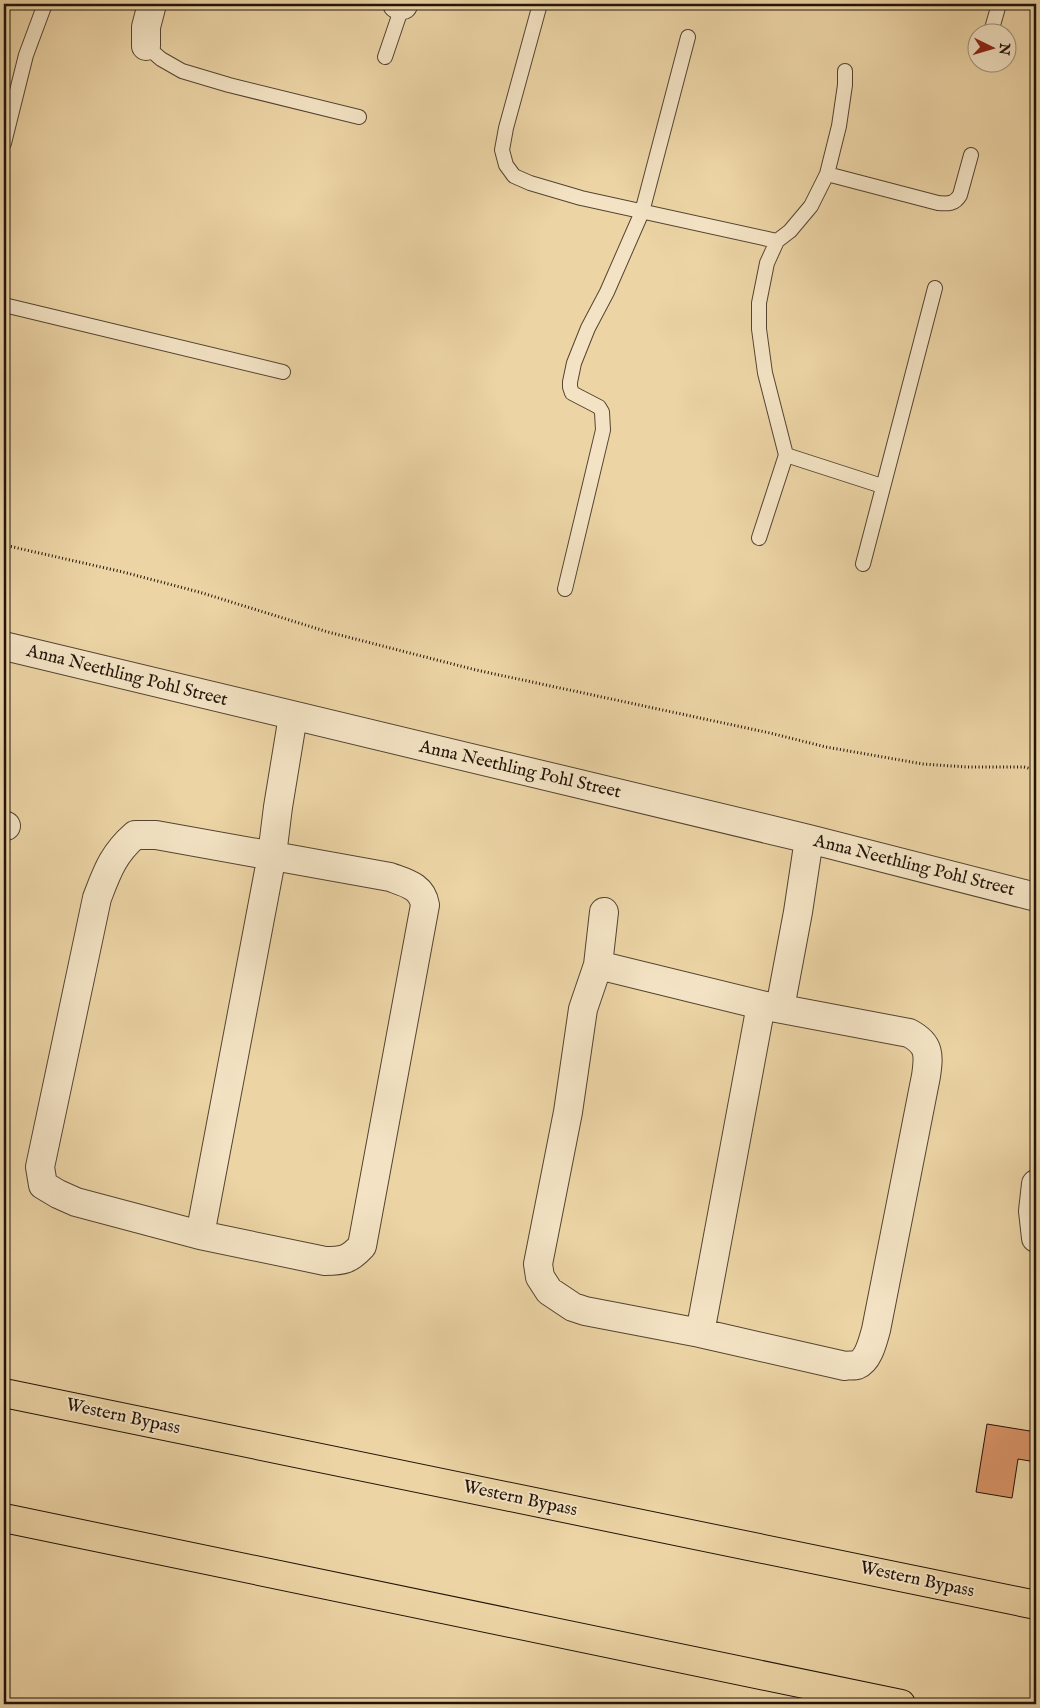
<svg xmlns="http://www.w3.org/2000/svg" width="1040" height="1708" viewBox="0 0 1040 1708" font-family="'IM FELL English',serif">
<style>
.building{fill:#da9569;stroke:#22140a}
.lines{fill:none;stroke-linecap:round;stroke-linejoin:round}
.lane-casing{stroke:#544431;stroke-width:16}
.street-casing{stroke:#544431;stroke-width:30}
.highway-casing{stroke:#22140a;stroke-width:30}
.path{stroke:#22140a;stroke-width:3;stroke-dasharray:1 2.5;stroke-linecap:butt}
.lane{stroke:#f3e3c4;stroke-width:14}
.street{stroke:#f3e3c4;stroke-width:28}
.highway{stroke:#ecd4a5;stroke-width:28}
.labels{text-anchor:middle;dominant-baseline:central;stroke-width:4;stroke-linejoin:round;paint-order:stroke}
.street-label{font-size:18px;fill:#22140a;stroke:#f3e3c4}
</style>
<rect width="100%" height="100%" fill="#ecd4a5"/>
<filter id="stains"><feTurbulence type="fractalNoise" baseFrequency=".004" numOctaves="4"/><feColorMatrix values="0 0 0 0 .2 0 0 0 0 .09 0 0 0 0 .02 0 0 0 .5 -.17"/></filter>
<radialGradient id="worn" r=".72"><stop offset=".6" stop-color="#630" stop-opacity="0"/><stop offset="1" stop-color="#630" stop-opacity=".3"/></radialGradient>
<!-- building -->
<path class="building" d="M987 1424 1036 1432V1462L1018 1459 1012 1498 976 1492Z"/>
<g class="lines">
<defs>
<path id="lane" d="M540 4 506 128 502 150 506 165 514 176 530 183 581 198 777 241
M991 32 999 4
M146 46 161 59 182 71 229 85 359 117
M385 57 403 4
M4 143 26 55 45 4
M827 174 938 203C948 204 955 204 960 195L971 155
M4 305 283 372
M786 455 882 486
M759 538 786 455 765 373 759 329V303L767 263 777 241 790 231 811 206 827 174 839 126 845 85V71
M863 564 935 288
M565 589 603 430 602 412 599 407 572 393 570 387V382L574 363 588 328 607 292 642 212 688 37"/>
<path id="street" d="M397 4 403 5
M146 46V27L152 4
M4 646 809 839 1036 897
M4 825 6 826
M135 835H156L390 877C406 883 422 886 425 905L362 1246C349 1260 343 1261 325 1261L200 1235 76 1202 58 1194 43 1185 40 1167 97 898C107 872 113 854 135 835Z
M598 965 761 1005 909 1033C930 1044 929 1055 926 1076L876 1330C873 1340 869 1360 857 1365 854 1366 848 1365 845 1366L700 1333 585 1311 573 1307 549 1291 540 1277 538 1264 568 1112 583 1009 598 965 604 912
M780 1008 798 912 809 839
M1036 1184 1033 1211 1036 1238
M200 1235 272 855 278 807 293 716
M700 1333 761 1005"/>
<path id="highway" d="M4 1393 1036 1605
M4 1518 901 1704"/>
</defs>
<!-- lane casing -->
<use href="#lane" class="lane-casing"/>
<!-- street casing -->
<use href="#street" class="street-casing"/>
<!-- highway casing -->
<use href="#highway" class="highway-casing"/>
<!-- path -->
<path class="path" d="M4 545 123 572 199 592 328 632 476 670 770 733 826 747 923 764 967 767H1024L1036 770"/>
<!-- lane -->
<use href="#lane" class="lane"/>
<!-- street -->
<use href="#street" class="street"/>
<!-- highway -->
<use href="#highway" class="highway"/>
</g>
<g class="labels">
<!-- street labels -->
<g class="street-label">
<text transform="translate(127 676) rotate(14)">Anna Neethling Pohl Street</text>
<text transform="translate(520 770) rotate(13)">Anna Neethling Pohl Street</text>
<text transform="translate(914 866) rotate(14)">Anna Neethling Pohl Street</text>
<text transform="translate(123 1417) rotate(12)">Western Bypass</text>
<text transform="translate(520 1499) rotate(12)">Western Bypass</text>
<text transform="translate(917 1580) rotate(12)">Western Bypass</text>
</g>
</g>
<!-- margin -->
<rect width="1040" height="1708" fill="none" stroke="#ecd4a5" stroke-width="20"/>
<rect x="5" y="5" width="1030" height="1698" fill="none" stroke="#22140a" stroke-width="2.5"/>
<rect x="10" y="10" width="1020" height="1688" fill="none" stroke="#22140a"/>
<!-- north arrow -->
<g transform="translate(992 48) rotate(95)"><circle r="24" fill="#f3e3c4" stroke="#9f907a"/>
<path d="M0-4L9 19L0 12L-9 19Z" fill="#8f2418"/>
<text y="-8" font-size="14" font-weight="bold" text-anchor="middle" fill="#22140a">N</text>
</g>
<rect width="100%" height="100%" filter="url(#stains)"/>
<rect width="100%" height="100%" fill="url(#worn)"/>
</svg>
